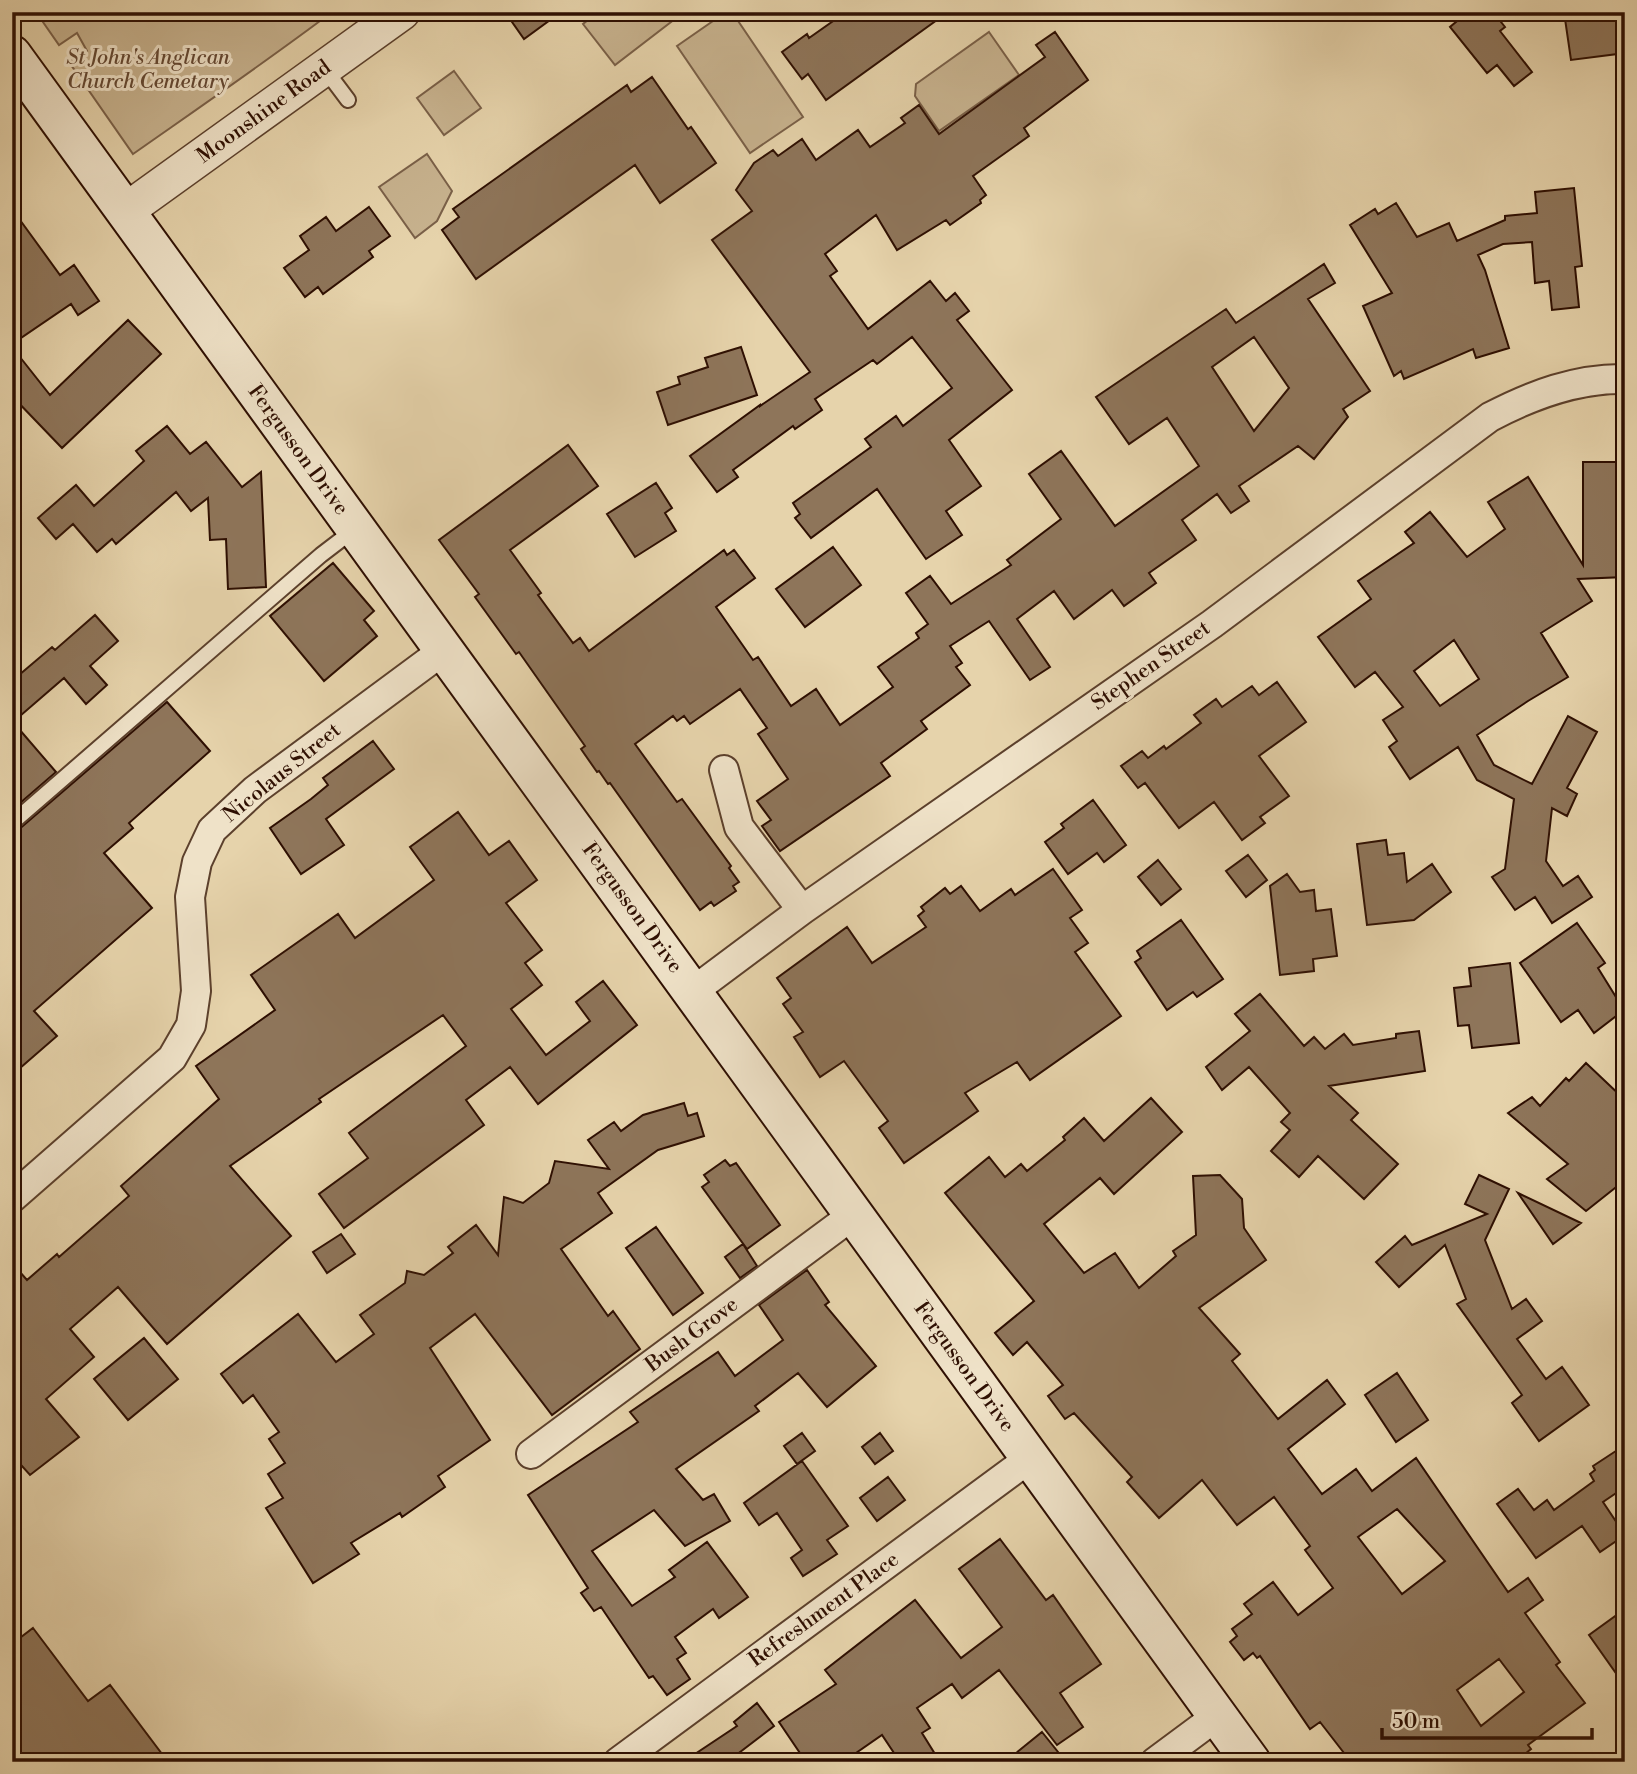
<svg xmlns="http://www.w3.org/2000/svg" width="1637" height="1774" viewBox="0 0 1637 1774" font-family="'Libre Bodoni',serif">
<style>
.green{fill:#c7b28e;stroke:#7a6048;stroke-width:2}
.building{fill:#8e755a;stroke:#2e0f02;stroke-width:2;fill-rule:evenodd}
.lines{fill:none;stroke-linecap:round;stroke-linejoin:round}
.service-casing{stroke:#5c402c;stroke-width:18}
.minor-casing{stroke:#5c402c;stroke-width:32}
.tertiary-casing{stroke:#5c402c;stroke-width:38}
.secondary-casing{stroke:#2e0f02;stroke-width:42}
.service{stroke:#efe2c8;stroke-width:14}
.minor{stroke:#efe2c8;stroke-width:28}
.tertiary{stroke:#efe2c8;stroke-width:35}
.secondary{stroke:#efe2c8;stroke-width:38}
.labels{text-anchor:middle;dominant-baseline:central;stroke-width:6;stroke-linejoin:round;paint-order:stroke}
.park-label{font-size:21px;font-style:italic;fill:#644833;stroke:#efe2c8}
.street-label{font-size:21px;fill:#2e0f02;stroke:#efe2c8}
</style>
<rect width="100%" height="100%" fill="#e6d3ab"/>
<filter id="stains"><feTurbulence type="fractalNoise" baseFrequency=".00286" numOctaves="4"/><feColorMatrix values="0 0 0 0 .2 0 0 0 0 .09 0 0 0 0 .02 0 0 0 .5 -.17"/></filter>
<radialGradient id="worn" r=".72"><stop offset=".6" stop-color="#630" stop-opacity="0"/><stop offset="1" stop-color="#630" stop-opacity=".3"/></radialGradient>
<!-- green -->
<path class="green" d="M36 12H332C267 61 200 107 133 154L69 62 87 51 77 33 59 45Z
M598 12H684L615 65 583 24Z
M726 12H732L803 117 750 153 677 46Z
M989 32 1019 75 939 131 915 96 916 84Z
M454 71 481 108 444 135 417 98Z
M427 154 452 191 437 221 415 238 379 187Z"/>
<!-- building -->
<path class="building" d="M505 12H561L524 39Z
M846 12H948L826 100 808 74 802 79 782 52 807 34 809 38Z
M1468 12H1493L1505 27 1500 31 1532 72 1514 86 1497 65 1487 73 1450 27Z
M1564 12H1625V53L1571 60Z
M1055 32 1088 80 1024 128 1029 136 973 176 986 195 980 200 981 203 950 225 946 220 897 250 876 215 825 254 837 271 830 276 868 329 930 281 946 301 955 293 969 311 957 320 1012 390 949 440 981 486 946 511 962 535 926 559 877 489 811 538 795 518 800 514 793 503 871 447 865 439 896 416 903 426 952 388 912 337 877 364 873 360 815 399 822 410 795 429 793 426 733 470 738 477 717 492 690 456 760 405V406L810 372 712 240 752 211 736 190 754 163 773 150 778 156 802 139 816 160 858 130 870 147 905 123 901 118 919 105 939 134 1045 57 1036 45Z
M652 77 688 129 691 127 716 163 660 203 635 165 476 279 442 230 459 217 453 209 627 85 631 92Z
M1574 188 1582 266 1575 267 1579 307 1552 310 1549 281 1535 283 1532 242 1503 244 1478 255 1485 270 1509 348 1476 358 1473 349 1404 379 1401 371 1394 376 1363 306 1392 293 1350 225 1375 209 1378 214 1396 203 1417 237 1449 223 1457 241 1505 220V216L1537 213 1535 192Z
M369 207 390 236 369 251 373 257 323 294 318 287 305 297 284 268 309 250 300 236 326 217 336 231Z
M12 209 60 275 74 265 99 301 78 315 71 304 12 344Z
M1324 264 1335 283 1308 299 1370 391 1343 409 1348 417 1314 459 1298 446 1239 486 1249 501 1231 513 1217 494 1182 520 1196 540 1149 573 1156 583 1124 606 1112 590 1074 619 1054 591 1017 619 1050 667 1030 680 989 621 950 646 962 663 956 667 970 685 921 721 927 729 881 763 890 776 780 851 762 826 771 820 757 801 788 779 758 734 767 728 740 689 690 724 684 716 677 721 673 716 635 744 677 802 682 799 731 866 729 868 739 882 733 886 736 891 714 906 711 902 700 910 610 783 608 784 599 771 597 772 581 749 585 746 519 652 516 654 475 597 479 594 439 540 568 445 598 486 510 550 541 593 538 595 573 643 580 638 589 651 724 550 727 555 734 550 755 578 716 607 753 660 758 657 791 706 816 689 840 725 893 687 878 667 919 638 916 633 928 624 906 593 930 576 951 604 1011 565 1007 560 1061 519 1029 474 1061 451 1115 526 1199 466 1167 418 1129 444 1096 397 1226 309 1236 323ZM1254 337 1289 388 1254 431 1212 367Z
M128 320 161 354 62 448 12 396V347L50 395Z
M741 347 757 395 668 425 657 392 680 384 678 377 708 367 705 358Z
M167 426 190 454 206 442 242 487 261 472 266 587 228 589 226 539 210 540 208 498 191 511 176 492 116 544 112 539 97 552 73 524 56 539 38 518 76 485 94 506 144 461 136 451Z
M1583 462H1625V577L1578 579 1592 601 1541 633 1568 677 1528 701 1477 735 1494 765 1532 784 1568 716 1597 732 1567 788 1577 794 1567 816 1552 808 1546 861 1563 886 1578 876 1592 897 1552 923 1535 897 1515 910 1492 877 1505 869 1514 799 1477 780 1458 747 1410 779 1389 747 1397 741 1383 720 1403 707 1375 672 1355 687 1318 637 1371 599 1358 581 1414 543 1405 532 1430 512 1467 557 1505 529 1488 502 1528 477 1583 565ZM1454 640 1479 679 1440 706 1414 671Z
M656 483 672 508 665 513 676 531 635 557 607 514Z
M833 547 861 585 805 627 776 589Z
M333 563 374 611 364 620 377 636 324 681 270 616Z
M95 615 118 641 90 666 107 685 86 704 64 678 13 722 56 772 12 810V681L52 647 55 650Z
M1277 682 1306 722 1259 756 1289 796 1260 817 1265 823 1242 840 1214 802 1179 828 1145 783 1138 788 1121 766 1142 751 1148 758 1164 746 1166 749 1201 723 1194 715 1216 699 1222 707 1252 686 1259 695Z
M167 702 210 751 129 823 133 828 104 853 152 908 34 1011 57 1036 12 1075V832L18 830Z
M373 741 394 769 326 819 344 845 301 874 270 828 311 799 328 785 323 778Z
M1093 800 1126 845 1104 862 1097 853 1068 874 1045 842 1064 828 1061 824Z
M458 812 489 855 509 841 537 880 506 903 542 950 525 963 542 985 511 1009 546 1055 590 1021 576 1002 603 981 637 1025 538 1104 510 1067 466 1100 484 1125 344 1228 319 1194 368 1158 349 1133 466 1046 443 1015 319 1099 321 1102 230 1166 291 1236 167 1344 118 1287 70 1329 94 1357 46 1399 79 1437 30 1475 12 1455V1263L27 1280 57 1254 59 1257 129 1196 121 1186 219 1099 196 1066 275 1010 251 975 338 914 355 938 434 880 410 847Z
M1386 840 1388 855 1404 853 1407 882 1432 864 1451 892 1414 920 1367 925 1357 844Z
M1248 855 1267 880 1246 897 1226 871Z
M1158 860 1181 889 1161 905 1138 877Z
M1053 869 1082 910 1070 918 1088 943 1075 952 1121 1016 1030 1080 1017 1062 965 1093 978 1111 904 1163 879 1128 888 1121 844 1061 820 1077 794 1037 803 1032 783 1004 791 998 777 978 847 927 872 963 926 927 918 916 924 911 921 907 945 888 950 894 961 886 980 911 1011 889 1015 895Z
M1287 874 1300 892 1314 890 1316 911 1331 909 1337 956 1313 959 1314 971 1280 975 1270 886Z
M1181 920 1223 979 1197 997 1193 992 1167 1010 1135 962 1141 958 1137 951Z
M1577 923 1605 963 1598 968 1624 1010 1594 1033 1578 1010 1561 1022 1520 963Z
M1510 963 1519 1043 1472 1048 1469 1025 1458 1026 1454 988 1471 986 1469 968Z
M1260 994 1304 1046 1314 1037 1325 1049 1344 1034 1353 1045 1396 1038V1034L1419 1031 1425 1071 1329 1086 1358 1113 1351 1120 1398 1164 1364 1199 1318 1156 1299 1177 1271 1151 1290 1130 1281 1122 1290 1113 1249 1067 1222 1090 1206 1067 1250 1031 1235 1014Z
M1586 1063 1625 1100V1180L1586 1211 1547 1179 1568 1164 1508 1113 1532 1097 1540 1106 1566 1078 1569 1081Z
M1151 1098 1182 1132 1114 1194 1100 1178 1044 1224 1084 1273 1115 1253 1139 1288 1176 1256 1173 1251 1196 1235 1193 1176 1220 1175 1242 1199 1244 1228 1266 1260 1199 1308 1240 1354 1232 1361 1278 1419 1327 1380 1345 1404 1288 1449 1322 1494 1356 1469 1372 1491 1416 1458 1508 1592 1528 1578 1543 1600 1525 1613 1560 1662 1556 1665 1585 1703 1528 1745 1531 1749 1515 1762H1351L1320 1722 1310 1729 1260 1656 1257 1658 1253 1653 1244 1660 1230 1642 1237 1636 1232 1629 1252 1614 1244 1604 1273 1582 1298 1615 1333 1588 1305 1550 1310 1546 1274 1497 1237 1525 1202 1480 1159 1518 1127 1482 1132 1477 1074 1413 1065 1419 1048 1396 1063 1385 1027 1342 1013 1355 995 1333 1034 1301 945 1193 989 1157 1005 1177 1021 1164 1027 1171 1065 1140 1063 1137 1084 1118 1104 1141ZM1397 1509 1445 1561 1402 1594 1358 1537ZM1499 1659 1524 1692 1481 1726 1457 1690Z
M684 1103 688 1116 697 1113 704 1136 658 1150 598 1193 612 1213 561 1249 608 1316 613 1311 640 1349 552 1415 475 1314 430 1348 490 1440 438 1476 445 1487 402 1517 400 1513 351 1543 359 1554 313 1583 266 1508 283 1498 268 1474 285 1463 269 1439 279 1432 253 1395 243 1403 221 1374 298 1314 336 1362 374 1334 360 1315 405 1283 407 1271 424 1275 453 1253 448 1247 476 1225 498 1255 504 1197 523 1203 549 1183 555 1161 609 1169 588 1140 614 1122 621 1131 643 1115Z
M725 1160 730 1166 736 1163 780 1225 747 1249 702 1187 709 1182 704 1175Z
M1479 1175 1509 1189 1485 1240 1512 1309 1526 1299 1542 1321 1517 1339 1546 1379 1562 1367 1589 1405 1539 1441 1512 1403 1522 1395 1457 1304 1466 1299 1445 1245 1399 1287 1376 1262 1405 1236 1412 1245 1487 1214 1465 1204Z
M1518 1193 1581 1223 1553 1244Z
M656 1227 703 1293 673 1315 626 1248Z
M341 1234 355 1254 327 1273 313 1252Z
M743 1244 757 1266 740 1278 725 1257Z
M807 1270 829 1302 825 1305 876 1366 827 1407 798 1373 755 1406 759 1411 676 1469 703 1500 714 1494 730 1521 685 1546 654 1510 592 1551 632 1606 675 1577 669 1570 707 1542 748 1597 719 1618 713 1609 675 1637 686 1653 677 1659 690 1679 667 1695 653 1676 649 1678 601 1607 594 1611 581 1593 588 1588 528 1495 638 1422 630 1412 718 1352 735 1376 783 1340 759 1305Z
M144 1338 178 1379 128 1420 94 1379Z
M1397 1373 1428 1420 1396 1442 1365 1395Z
M802 1433 815 1451 797 1464 784 1446Z
M880 1433 893 1451 875 1464 862 1447Z
M1625 1445V1487L1603 1502 1625 1535 1600 1552 1582 1526 1536 1558 1497 1504 1518 1489 1534 1510 1547 1500 1554 1510 1594 1481 1590 1474 1595 1470 1593 1466Z
M802 1461 848 1526 827 1540 837 1554 803 1576 791 1558 802 1550 777 1513 759 1525 744 1503Z
M888 1477 905 1500 877 1521 860 1498Z
M1000 1539 1046 1600 1053 1595 1101 1664 1060 1693 1083 1727 1057 1745 999 1670 962 1698 952 1684 917 1708 930 1728 922 1733 940 1762H900L882 1735 843 1762H806L779 1722 836 1684 825 1670 915 1600 961 1658 1002 1627 959 1569Z
M1625 1609V1686L1589 1635Z
M33 1628 88 1701 110 1685 168 1762H12V1644Z
M757 1703 774 1726 727 1762H683L737 1726 734 1722Z
M1042 1732 1066 1762H1005Z"/>
<g class="lines">
<defs>
<path id="service" d="M324 68 348 100
M12 823 321 555 355 529"/>
<path id="minor" d="M724 770 739 827 802 910
M692 992 802 910 1212 624 1490 417C1532 395 1577 378 1625 379
M12 1198 172 1058 191 1025 196 991 190 897 197 862 212 830 255 790 444 650
M531 1454 853 1215
M618 1762 1030 1458
M1155 1762 1217 1716"/>
<path id="tertiary" d="M127 210 402 12"/>
<path id="secondary" d="M12 55 1251 1762"/>
</defs>
<!-- service casing -->
<use href="#service" class="service-casing"/>
<!-- minor casing -->
<use href="#minor" class="minor-casing"/>
<!-- tertiary casing -->
<use href="#tertiary" class="tertiary-casing"/>
<!-- secondary casing -->
<use href="#secondary" class="secondary-casing"/>
<!-- service -->
<use href="#service" class="service"/>
<!-- minor -->
<use href="#minor" class="minor"/>
<!-- tertiary -->
<use href="#tertiary" class="tertiary"/>
<!-- secondary -->
<use href="#secondary" class="secondary"/>
</g>
<g class="labels">
<!-- park labels -->
<g class="park-label">
<text x="148" y="58">St John's Anglican<tspan x="148" dy="24">Church Cemetary</tspan></text>
</g>
<!-- street labels -->
<g class="street-label">
<text transform="translate(264 112) rotate(-36)">Moonshine Road</text>
<text transform="translate(298 450) rotate(54)">Fergusson Drive</text>
<text transform="translate(1151 666) rotate(-35)">Stephen Street</text>
<text transform="translate(282 773) rotate(-39)">Nicolaus Street</text>
<text transform="translate(632 908) rotate(54)">Fergusson Drive</text>
<text transform="translate(692 1335) rotate(-37)">Bush Grove</text>
<text transform="translate(964 1367) rotate(54)">Fergusson Drive</text>
<text transform="translate(824 1610) rotate(-36)">Refreshment Place</text>
</g>
</g>
<!-- margin -->
<rect width="1637" height="1774" fill="none" stroke="#e6d3ab" stroke-width="42"/>
<rect x="14" y="14" width="1609" height="1746" fill="none" stroke="#2e0f02" stroke-width="3.5"/>
<rect x="21" y="21" width="1595" height="1732" fill="none" stroke="#2e0f02" stroke-width="2"/>
<!-- scale -->
<path d="M1382 1728v10h210v-10" fill="none" stroke="#2e0f02" stroke-width="3.5"/>
<text x="1392" y="1728" font-size="21" fill="#2e0f02" stroke="#efe2c8" stroke-width="5" paint-order="stroke">50 m</text>
<rect width="100%" height="100%" filter="url(#stains)"/>
<rect width="100%" height="100%" fill="url(#worn)"/>
</svg>
